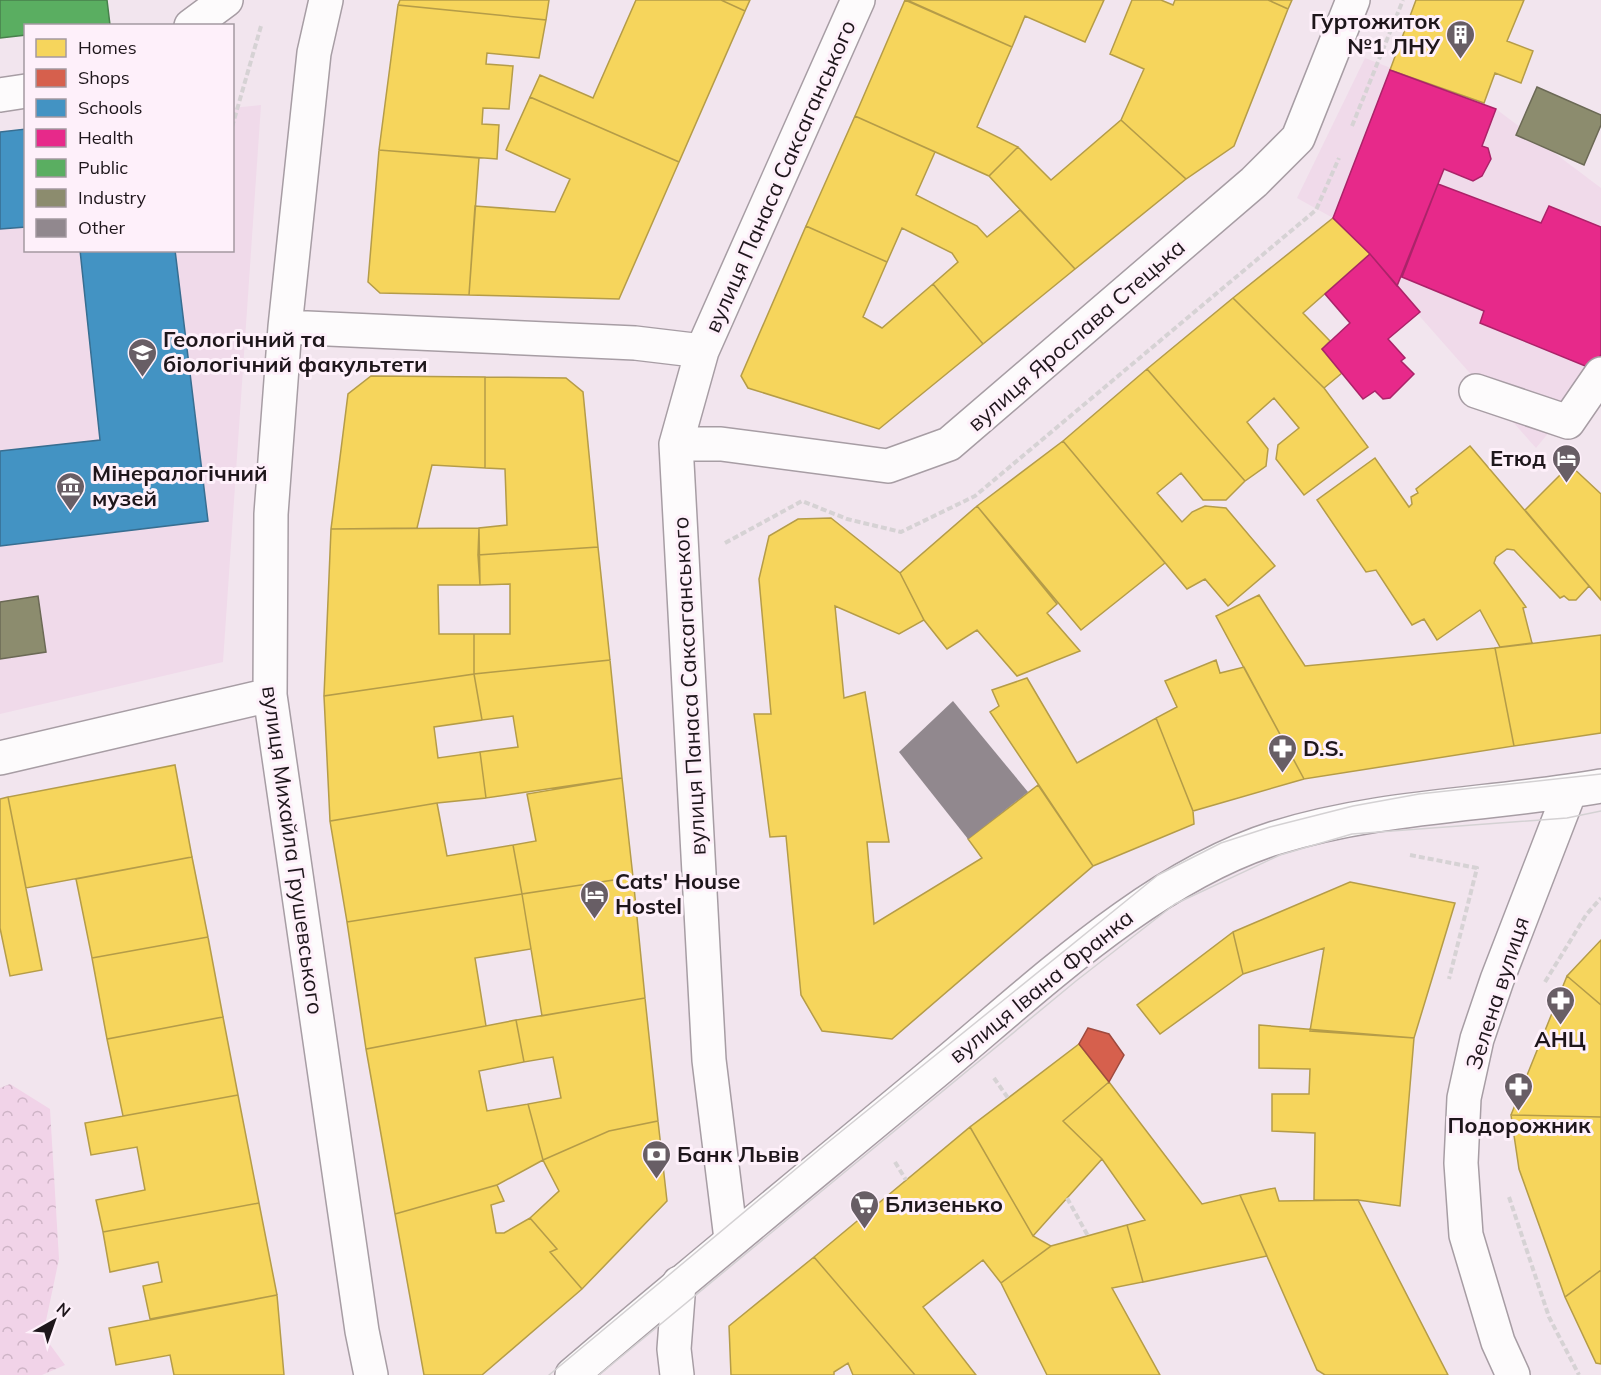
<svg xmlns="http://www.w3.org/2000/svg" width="1601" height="1375" viewBox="0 0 1601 1375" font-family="Mulish,sans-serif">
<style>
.built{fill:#f0daea}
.forest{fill:url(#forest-crowns)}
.homes{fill:#f6d55c;stroke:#b59c48;stroke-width:1.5}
.shops{fill:#d6604d;stroke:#9f4a3e;stroke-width:1.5}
.schools{fill:#4393c3;stroke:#386e91;stroke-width:1.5}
.health{fill:#e7298a;stroke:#ab2369;stroke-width:1.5}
.public{fill:#5aae61;stroke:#48804c;stroke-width:1.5}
.industry{fill:#8c8c6e;stroke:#6b6955;stroke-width:1.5}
.building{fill:#91888e}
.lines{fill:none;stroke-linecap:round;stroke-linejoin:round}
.minor-casing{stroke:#a79da4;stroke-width:36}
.major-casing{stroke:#a79da4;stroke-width:36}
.path{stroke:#d6d2d4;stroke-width:4;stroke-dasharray:6 3;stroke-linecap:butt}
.minor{stroke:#fdfbfc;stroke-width:33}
.major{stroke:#fdfbfc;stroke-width:33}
.tram{stroke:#d4d1d3;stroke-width:1.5}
.labels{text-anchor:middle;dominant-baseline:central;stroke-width:6;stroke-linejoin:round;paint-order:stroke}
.poi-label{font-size:22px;font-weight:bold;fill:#1e161b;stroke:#fef0fa;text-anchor:start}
.street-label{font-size:22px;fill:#1e161b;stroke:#fef0fa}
</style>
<defs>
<pattern id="forest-crowns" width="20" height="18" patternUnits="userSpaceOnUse" patternTransform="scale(1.5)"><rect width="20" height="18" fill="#f1d3e8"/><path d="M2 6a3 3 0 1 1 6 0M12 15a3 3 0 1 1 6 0" fill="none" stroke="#ceb4c6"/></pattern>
</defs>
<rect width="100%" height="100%" fill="#f2e5ee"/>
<!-- built -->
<path class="built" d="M1365 58 1496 109 1601 188V369L1536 448 1333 218 1297 198Z
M261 105 223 662 0 714V132L25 129 26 250H232L233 108Z"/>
<!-- forest -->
<path class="forest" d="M10 1084 50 1109 59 1259 43 1335 65 1365 42 1375H0V1088Z"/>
<!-- homes -->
<path class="homes" d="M400 0H549L546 20 398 5Z
M636 0H721L745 11 679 162 530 97 540 75 593 98Z
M721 0H750L745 11Z
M905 0 1012 47 977 127 1018 147 989 176 855 116Z
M907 0H1104L1085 42 1025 16 1012 47Z
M1132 0H1161L1173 5 1175 0H1268L1288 9 1234 146 1186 179 1121 120 1144 69 1110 54Z
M1268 0H1292L1288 9Z
M1416 0H1524L1507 41 1533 51 1521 83 1495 73 1484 103 1390 70Z
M398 5 546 20 539 58 487 53 486 64 513 66 509 109 483 108 482 124 499 125 497 159 379 150Z
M530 97 679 162 619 299 469 295 475 206 555 212 570 179 506 150Z
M855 116 935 152 916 195 977 226 987 237 1020 210 1075 269 983 344 933 284 958 262 952 253 902 228 887 262 806 226Z
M1121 120 1186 179 1075 269 989 176 1018 147 1051 180Z
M379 150 479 158 469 295 380 293 368 282Z
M1333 218 1370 254 1303 313 1330 341 1322 349 1342 373 1324 388 1233 298Z
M806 226 887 262 863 317 882 328 933 284 983 344 879 429 748 388 741 376Z
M1233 298 1324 388 1368 447 1304 495 1276 459 1278 445 1299 428 1274 398 1247 422 1268 449 1266 466 1245 481 1147 369Z
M1233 298 1324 388 1368 447 1304 495 1276 459 1278 445 1299 428 1274 398 1247 422 1268 449 1266 466 1245 481 1147 369Z
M1147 369 1245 481 1226 500H1203L1181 473 1157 493 1182 522 1192 512 1205 506 1226 508 1275 566 1228 606 1205 579 1187 589 1063 441Z
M371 376 485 377V468L432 465 417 528 331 529 348 394Z
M485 377 566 378 583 392 598 547 478 555 479 528 507 525 505 469 485 468Z
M1063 441 1165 563 1081 630 977 506Z
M1470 446 1589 586 1576 600H1569L1564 596 1560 598 1514 550 1507 549 1496 557 1494 563 1526 607 1523 608 1532 643 1500 647 1480 610 1437 640 1424 619 1412 625 1376 570 1366 572 1317 500 1375 458 1409 507 1412 504 1411 497 1418 493 1416 489Z
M1570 465 1601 494V600L1525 510Z
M977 506 1057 604 1047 613 1080 651 1017 676 977 630 947 649 924 620 900 573Z
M831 518 900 573 924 620 899 634 835 606 844 698 865 692 889 842H867L874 924 982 858 968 839 1038 785 1093 866 892 1039 822 1031 801 995 786 836 770 837 754 714H771L759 579 769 536 798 519Z
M479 528 480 585H438L439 634H474V674L324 696 331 529Z
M598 547 610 660 474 674V634H510V584L480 585 478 555Z
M1259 595 1305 666 1495 648 1514 746 1304 779 1216 616Z
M1601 635V733L1514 746 1495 648Z
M610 660 622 778 486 798 480 752 518 747 513 716 482 720 474 674Z
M1216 660 1220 673 1244 667 1304 779 1193 811 1156 718 1177 707 1165 681Z
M474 674 482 720 434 727 438 758 480 752 486 798 437 803 330 821 324 696Z
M1027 678 1077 763 1156 718 1193 811 1194 824 1093 866 990 712 999 706 992 690Z
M175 765 192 857 26 888 8 797Z
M622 778 633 877 522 894 513 845 536 841 527 794Z
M8 797 42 970 10 976 0 928V799Z
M437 803 447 856 513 845 522 894 347 922 330 821Z
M192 857 208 937 92 958 76 879Z
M633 877 645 998 542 1016 522 894Z
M1350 882 1455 903 1414 1038 1310 1031 1324 948 1243 974 1233 932Z
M522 894 531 949 475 958 486 1026 366 1049 347 922Z
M1233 932 1243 974 1160 1034 1137 1005Z
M208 937 223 1017 107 1039 92 958Z
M1601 940V1005L1567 976Z
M1567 976 1601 1005V1117L1511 1115Z
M645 998 658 1121 609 1131 543 1160 528 1104 561 1098 553 1057 524 1062 516 1020Z
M223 1017 238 1095 123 1116 107 1039Z
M516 1020 524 1062 479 1071 487 1111 528 1104 543 1160 497 1185 395 1214 366 1049Z
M1259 1025 1414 1038 1400 1206 1358 1200H1314L1315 1133 1272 1131V1094H1309L1310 1069 1259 1068Z
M1079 1044 1109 1082 1063 1121 1102 1159 1033 1236 970 1127Z
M1109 1082 1202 1204 1240 1195 1267 1256 1143 1282 1127 1225 1145 1220 1102 1159 1063 1121Z
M238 1095 259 1203 103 1232 96 1200 145 1190 137 1147 91 1155 85 1123Z
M1511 1115 1601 1117V1270L1565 1297 1519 1169Z
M658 1121 667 1201 582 1289 550 1252 557 1249 530 1218 559 1191 543 1160 609 1131Z
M970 1127 1033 1236 1051 1246 1001 1283 983 1260 923 1307 976 1375H915L814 1257Z
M497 1185 504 1201 491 1205 496 1233H504L530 1218 557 1249 550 1252 582 1289 482 1375H424L395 1214Z
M1275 1188 1279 1201 1358 1200 1448 1375H1325L1317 1370 1240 1195Z
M259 1203 277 1295 150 1319 143 1286 162 1282 158 1262 110 1272 103 1232Z
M1127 1225 1143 1282 1112 1288 1160 1375H1047L1001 1283 1051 1246Z
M814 1257 915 1375H853L848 1363 834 1372V1375H731L729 1326Z
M1601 1270V1364L1596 1363 1565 1297Z
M277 1295 284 1375H174L170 1355 116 1365 109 1328Z"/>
<!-- shops -->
<path class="shops" d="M1088 1028 1109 1034 1124 1055 1109 1082 1079 1044Z"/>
<!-- schools -->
<path class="schools" d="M26 129V227L0 229V132Z
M26 129V227L0 229V132Z
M80 250H175L208 521 0 546V451L100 440Z
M80 250H175L208 521 0 546V451L100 440Z"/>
<!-- health -->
<path class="health" d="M1390 70 1496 109 1482 146 1488 148 1491 159 1482 176 1473 181 1444 169 1397 286 1370 254 1333 218Z
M1438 184 1541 223 1549 206 1601 227V354L1595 370 1480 323 1484 311 1402 277Z
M1370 254 1420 312 1388 339 1405 358 1401 361 1414 374 1390 398 1383 399 1375 391 1363 399 1322 349 1350 323 1325 294Z"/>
<!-- public -->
<path class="public" d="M0 0H107L110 25 26 26V35L0 38Z"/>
<!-- industry -->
<path class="industry" d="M1537 87 1601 115V125L1584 165 1516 135Z
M38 596 46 652 0 659V602Z"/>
<!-- building -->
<path class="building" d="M953 701 1028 792 968 839 899 752Z"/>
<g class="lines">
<defs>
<path id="minor" d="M326 0 314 53 285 327 271 514 270 695 362 1331 371 1375
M191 26 226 0
M0 95 26 91
M285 327 635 343 702 351
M1476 391 1568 422 1601 374
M676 444H721L888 466 949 444 1254 182 1298 138 1353 0
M0 758 270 695
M731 1239 709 1060 676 444 702 351 858 0
M677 1375 674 1349 679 1283"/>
<path id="major" d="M572 1375C690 1274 810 1176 929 1077 1031 993 1148 878 1275 838 1380 805 1493 805 1601 786
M1513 1375 1498 1342 1466 1235 1461 1163 1464 1098 1477 1039 1497 980 1570 791"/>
</defs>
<!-- minor casing -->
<use href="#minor" class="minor-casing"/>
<!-- major casing -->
<use href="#major" class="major-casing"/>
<!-- path -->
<path class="path" d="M1352 126 1403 0
M232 127 261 26
M725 543 802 501 847 519 901 532 975 496 1316 210 1339 158
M1410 855 1477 868 1449 979
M1545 982 1586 915 1601 898
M994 1078 1008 1098
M895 1162 906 1180
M1509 1197 1549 1317 1579 1375
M1067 1198 1088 1236"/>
<!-- minor -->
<use href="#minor" class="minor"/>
<!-- major -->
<use href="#major" class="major"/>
<!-- tram -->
<path class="tram" d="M549 1375 827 1143 1158 875 1221 843 1270 827 1353 806 1419 794 1601 774
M599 1375 1076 981 1175 904 1280 855 1352 834 1567 818 1601 811"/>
</g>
<!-- icons -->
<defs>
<symbol id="building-pin" viewBox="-11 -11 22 30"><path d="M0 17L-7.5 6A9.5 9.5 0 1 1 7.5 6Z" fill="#685e65" stroke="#fef0fa"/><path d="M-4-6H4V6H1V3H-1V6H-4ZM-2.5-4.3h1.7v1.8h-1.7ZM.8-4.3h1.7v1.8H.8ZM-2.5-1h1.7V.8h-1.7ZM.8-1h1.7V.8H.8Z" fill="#fff"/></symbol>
<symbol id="university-pin" viewBox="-11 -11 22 30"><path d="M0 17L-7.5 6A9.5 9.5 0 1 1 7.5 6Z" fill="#685e65" stroke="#fef0fa"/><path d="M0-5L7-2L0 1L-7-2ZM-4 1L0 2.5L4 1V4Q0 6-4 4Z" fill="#fff"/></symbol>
<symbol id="hotel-pin" viewBox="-11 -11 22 30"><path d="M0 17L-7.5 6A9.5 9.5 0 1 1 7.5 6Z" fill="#685e65" stroke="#fef0fa"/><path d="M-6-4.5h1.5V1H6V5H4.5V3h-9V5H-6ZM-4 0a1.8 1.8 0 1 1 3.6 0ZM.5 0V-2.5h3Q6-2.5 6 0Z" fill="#fff"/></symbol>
<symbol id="museum-pin" viewBox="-11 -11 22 30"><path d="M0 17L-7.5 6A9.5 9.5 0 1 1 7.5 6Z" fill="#685e65" stroke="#fef0fa"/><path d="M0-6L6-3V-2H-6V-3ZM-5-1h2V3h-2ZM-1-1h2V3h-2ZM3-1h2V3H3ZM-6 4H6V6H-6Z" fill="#fff"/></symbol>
<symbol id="pharmacy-pin" viewBox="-11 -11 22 30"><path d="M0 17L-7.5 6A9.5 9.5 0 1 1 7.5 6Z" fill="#685e65" stroke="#fef0fa"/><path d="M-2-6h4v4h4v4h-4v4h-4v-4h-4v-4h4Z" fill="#fff"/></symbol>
<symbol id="bank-pin" viewBox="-11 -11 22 30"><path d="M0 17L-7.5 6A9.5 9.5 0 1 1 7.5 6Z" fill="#685e65" stroke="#fef0fa"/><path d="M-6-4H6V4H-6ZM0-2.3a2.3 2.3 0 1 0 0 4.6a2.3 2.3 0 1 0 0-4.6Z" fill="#fff"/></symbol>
<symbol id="supermarket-pin" viewBox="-11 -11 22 30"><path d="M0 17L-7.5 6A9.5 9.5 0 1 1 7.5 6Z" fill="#685e65" stroke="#fef0fa"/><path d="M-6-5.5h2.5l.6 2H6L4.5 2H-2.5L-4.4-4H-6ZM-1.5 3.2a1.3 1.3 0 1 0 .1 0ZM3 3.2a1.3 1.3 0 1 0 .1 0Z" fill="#fff"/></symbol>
</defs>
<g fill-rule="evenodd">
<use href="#building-pin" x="1444" y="18" width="33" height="45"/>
<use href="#university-pin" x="126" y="336" width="33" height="45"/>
<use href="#hotel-pin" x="1550" y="442" width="33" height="45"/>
<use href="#museum-pin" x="54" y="470" width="33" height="45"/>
<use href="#pharmacy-pin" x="1266" y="732" width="33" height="45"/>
<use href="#hotel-pin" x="578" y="878" width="33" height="45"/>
<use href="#pharmacy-pin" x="1544" y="984" width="33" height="45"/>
<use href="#pharmacy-pin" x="1502" y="1070" width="33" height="45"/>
<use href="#bank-pin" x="640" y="1138" width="33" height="45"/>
<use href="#supermarket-pin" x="848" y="1188" width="33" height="45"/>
</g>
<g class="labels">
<!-- poi labels -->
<g class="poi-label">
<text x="1440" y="21" text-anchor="end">Гуртожиток<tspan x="1440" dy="25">№1 ЛНУ</tspan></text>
<text x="163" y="339">Геологічний та<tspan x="163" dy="25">біологічний факультети</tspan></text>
<text x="1546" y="458" text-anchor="end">Етюд</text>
<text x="92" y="473">Мінералогічний<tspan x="92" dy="25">музей</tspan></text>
<text x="1303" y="748">D.S.</text>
<text x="615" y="881">Cats' House<tspan x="615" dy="25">Hostel</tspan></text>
<text x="1560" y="1039" text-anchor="middle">АНЦ</text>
<text x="1519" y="1125" text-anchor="middle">Подорожник</text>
<text x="677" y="1154">Банк Львів</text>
<text x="885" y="1204">Близенько</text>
</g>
<!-- street labels -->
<g class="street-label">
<text transform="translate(780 176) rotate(-66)">вулиця Панаса Саксаганського</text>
<text transform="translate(1076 335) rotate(-41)">вулиця Ярослава Стецька</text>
<text transform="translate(689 686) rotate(-93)">вулиця Панаса Саксаганського</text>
<text transform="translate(293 850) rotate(82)">вулиця Михайла Грушевського</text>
<text transform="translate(1041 986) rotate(-39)">вулиця Івана Франка</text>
<text transform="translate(1497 993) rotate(-72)">Зелена вулиця</text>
</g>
</g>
<!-- legend -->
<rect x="24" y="24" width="210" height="228" fill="#fef0fa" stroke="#a499a1" stroke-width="1.5"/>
<rect x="36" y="39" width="30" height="18" fill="#f6d55c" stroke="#a499a1" stroke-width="1.5"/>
<text x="78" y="54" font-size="18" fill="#1e161b">Homes</text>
<rect x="36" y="69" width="30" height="18" fill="#d6604d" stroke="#a499a1" stroke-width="1.5"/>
<text x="78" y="84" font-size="18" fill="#1e161b">Shops</text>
<rect x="36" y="99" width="30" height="18" fill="#4393c3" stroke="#a499a1" stroke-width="1.5"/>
<text x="78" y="114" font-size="18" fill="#1e161b">Schools</text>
<rect x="36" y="129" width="30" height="18" fill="#e7298a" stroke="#a499a1" stroke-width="1.5"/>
<text x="78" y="144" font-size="18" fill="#1e161b">Health</text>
<rect x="36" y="159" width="30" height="18" fill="#5aae61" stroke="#a499a1" stroke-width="1.5"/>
<text x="78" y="174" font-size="18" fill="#1e161b">Public</text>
<rect x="36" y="189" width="30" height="18" fill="#8c8c6e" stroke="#a499a1" stroke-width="1.5"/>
<text x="78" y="204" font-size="18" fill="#1e161b">Industry</text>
<rect x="36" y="219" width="30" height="18" fill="#91888e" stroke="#a499a1" stroke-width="1.5"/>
<text x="78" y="234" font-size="18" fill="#1e161b">Other</text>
<!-- north arrow -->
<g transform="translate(54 1321) rotate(40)" stroke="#fef0fa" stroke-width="4.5" paint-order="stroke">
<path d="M0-4.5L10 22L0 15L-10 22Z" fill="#1e161b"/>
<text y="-9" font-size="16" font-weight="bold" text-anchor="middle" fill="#1e161b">N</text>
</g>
</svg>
